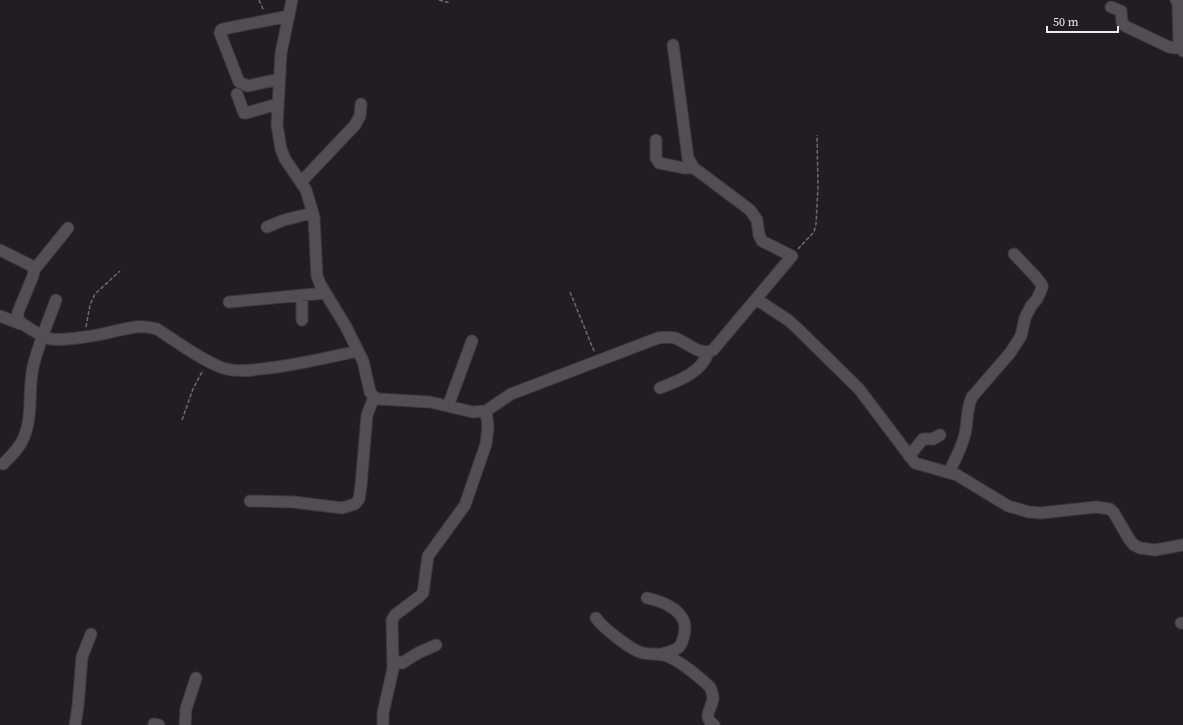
<svg xmlns="http://www.w3.org/2000/svg" width="1183" height="725" viewBox="0 0 1183 725" font-family="'Source Serif 4',serif">
<style>
.lines{fill:none;stroke-linecap:round;stroke-linejoin:round}
.minor-casing{stroke:#3d3a3d;stroke-width:13}
.path{stroke:#6f6a6e;stroke-width:1.5;stroke-dasharray:4 2;stroke-linecap:butt}
.minor{stroke:#534e52;stroke-width:11}
</style>
<rect width="100%" height="100%" fill="#221d21"/>
<g class="lines">
<defs>
<path id="minor" d="M292 0 281 53 277 125 281 149 285 159 306 190 314 217 317 276 320 284 345 325 363 361 370 392 374 397 379 399 430 402 473 412 486 411 511 394 658 338C664 337 669 337 675 338 687 342 700 357 713 350L792 256 762 241 759 235 757 220 750 210 694 168 688 158 673 45
M1176 0 1178 3 1179 43 1183 51
M1111 7 1121 11 1122 22 1125 26 1169 47 1175 48 1180 47
M279 79 248 86 239 82 220 33 221 30 223 29 289 16
M237 94 244 113H246L278 104
M656 140V158L659 163 684 168H694
M301 182 355 125 360 116 361 104
M267 227 284 220 312 213
M0 250 32 266 34 270 33 276 18 312C17 322 21 323 29 328 36 332 43 337 51 339 64 341 101 335 115 331 130 328 142 324 157 329 177 342 198 358 220 367 238 374 258 369 277 367 304 363 331 357 358 351
M34 270 68 228
M302 295V320
M756 299 788 320 797 328 859 389 915 463 957 475 1008 506 1029 512 1041 513 1096 507 1110 509 1114 513 1129 539 1134 545 1140 548 1155 550 1183 545
M229 302 325 293
M0 316 21 324
M660 388C678 381 701 373 708 353
M448 406 472 341
M909 456 923 439H933L940 435
M3 464C11 456 20 448 24 437 33 416 28 390 33 367 38 345 48 322 56 300
M949 472C955 460 962 447 965 434 968 421 966 409 972 397L1010 353 1021 336 1025 318 1031 306 1037 299 1042 288V285L1035 276 1014 254
M250 501 293 502 342 508 355 504 359 499 361 486 367 415 374 397
M647 598C665 602 690 612 684 635 683 639 682 644 679 647 675 651 667 652 662 654
M596 618C602 627 632 651 643 653 651 655 659 653 667 656 680 661 699 677 710 687 712 691 713 695 713 699 711 711 702 716 714 725
M1181 623H1183
M393 660 402 663 418 653 436 645
M154 724 159 725
M75 725 78 706 82 657 91 634
M185 725 186 709 196 678
M383 725V713L393 669 392 620 395 615 420 596 423 593 428 556 465 505 486 444 488 427 486 411"/>
</defs>
<!-- minor casing -->
<use href="#minor" class="minor-casing"/>
<!-- path -->
<path class="path" d="M259 0 264 11
M439 0 450 3
M798 249 814 232 816 224 818 187 817 135
M570 292 594 351
M86 327 90 305 95 294 120 271
M182 420 193 389 203 370"/>
<!-- minor -->
<use href="#minor" class="minor"/>
</g>
<!-- scale -->
<path d="M1047 26v6h71v-6" fill="none" stroke="#eeebee" stroke-width="2"/>
<text x="1053" y="26" font-size="12" fill="#eeebee" stroke="#221d21" stroke-width="3" paint-order="stroke">50 m</text>
</svg>
